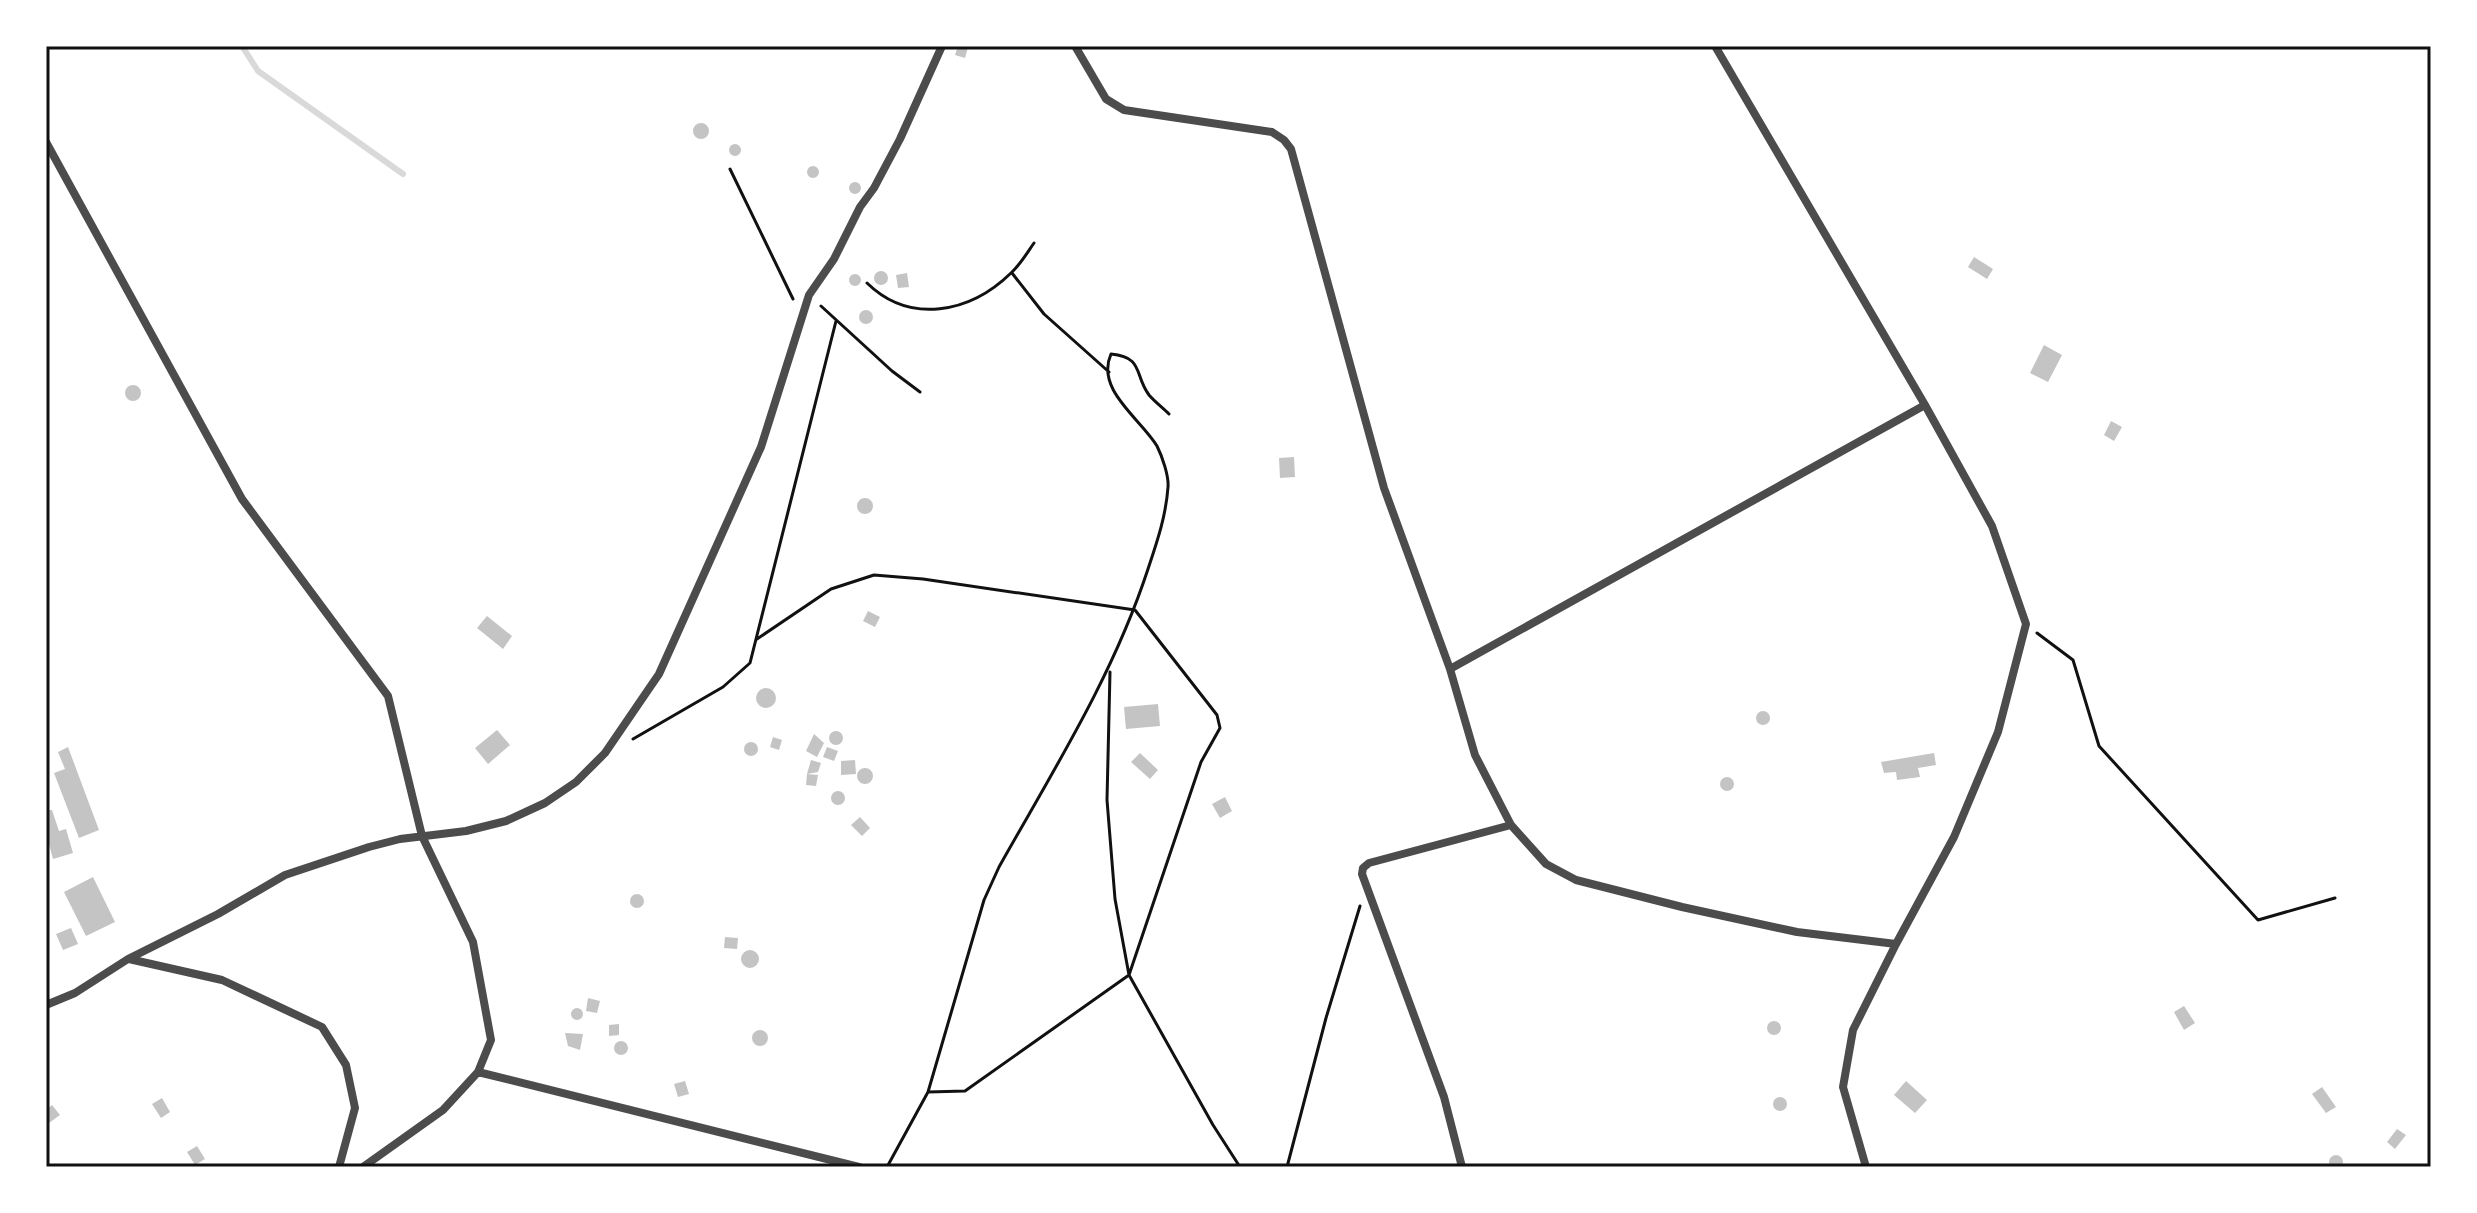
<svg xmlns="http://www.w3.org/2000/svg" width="2477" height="1213" viewBox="0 0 2477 1213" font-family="'DejaVu Sans',sans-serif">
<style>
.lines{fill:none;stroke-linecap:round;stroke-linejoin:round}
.stream{stroke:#d9d9d9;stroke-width:6}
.building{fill:#c4c4c4}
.path{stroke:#111;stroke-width:3}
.minor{stroke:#4c4c4c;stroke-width:8}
.neatline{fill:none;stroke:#111;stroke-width:3}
</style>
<rect width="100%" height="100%" fill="#fff"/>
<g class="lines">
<!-- stream -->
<path class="stream" d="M242 46 258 71 403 174"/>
</g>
<!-- building -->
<path class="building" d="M958 46 968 47 965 58 955 55Z
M693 131a8 8 0 1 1 16 0a8 8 0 1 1-16 0Z
M729 150a6 6 0 1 1 12 0a6 6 0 1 1-12 0Z
M807 172a6 6 0 1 1 12 0a6 6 0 1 1-12 0Z
M849 188a6 6 0 1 1 12 0a6 6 0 1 1-12 0Z
M1974 257 1993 269 1987 279 1968 267Z
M874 278a7 7 0 1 1 14 0a7 7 0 1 1-14 0Z
M907 273 909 287 898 288 896 275Z
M849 280a6 6 0 1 1 12 0a6 6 0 1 1-12 0Z
M859 317a7 7 0 1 1 14 0a7 7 0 1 1-14 0Z
M2044 345 2062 355 2048 382 2030 373Z
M125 393a8 8 0 1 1 16 0a8 8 0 1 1-16 0Z
M2111 421 2122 427 2114 441 2104 435Z
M1294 457 1295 477 1280 478 1279 458Z
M857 506a8 8 0 1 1 16 0a8 8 0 1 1-16 0Z
M868 611 880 617 875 627 863 621Z
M487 616 512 636 503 649 477 628Z
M756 698a10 10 0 1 1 20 0a10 10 0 1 1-20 0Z
M1158 704 1160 726 1126 729 1124 707Z
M1756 718a7 7 0 1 1 14 0a7 7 0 1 1-14 0Z
M497 730 510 745 488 764 475 748Z
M829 738a7 7 0 1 1 14 0a7 7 0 1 1-14 0Z
M814 734 824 743 817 757 806 751Z
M773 737 782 740 779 750 770 747Z
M744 749a7 7 0 1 1 14 0a7 7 0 1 1-14 0Z
M68 747 99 830 79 838 54 773 65 769 58 752Z
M827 747 838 751 834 761 823 757Z
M1140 753 1158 770 1150 779 1131 762Z
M1934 753 1936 765 1918 768 1920 777 1897 780 1896 772 1884 773 1881 762Z
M811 760 821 763 818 772 807 774Z
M855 760 856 774 841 775V761Z
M857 776a8 8 0 1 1 16 0a8 8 0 1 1-16 0Z
M807 774 818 775 816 786 806 785Z
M1720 784a7 7 0 1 1 14 0a7 7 0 1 1-14 0Z
M831 798a7 7 0 1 1 14 0a7 7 0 1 1-14 0Z
M1225 797 1232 811 1220 818 1212 804Z
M46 810H52L59 831 66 829 73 853 53 859 46 833Z
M860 817 870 828 862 836 851 825Z
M93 877 115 922 86 936 64 892Z
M630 901a7 7 0 1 1 14 0a7 7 0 1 1-14 0Z
M71 928 78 944 63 950 56 934Z
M725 937 738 938 737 949 724 948Z
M741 959a9 9 0 1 1 18 0a9 9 0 1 1-18 0Z
M588 998 600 1001 597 1013 586 1011Z
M2184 1006 2195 1023 2184 1030 2174 1012Z
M571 1014a6 6 0 1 1 12 0a6 6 0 1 1-12 0Z
M1767 1028a7 7 0 1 1 14 0a7 7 0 1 1-14 0Z
M619 1024V1035L609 1036V1025Z
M752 1038a8 8 0 1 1 16 0a8 8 0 1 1-16 0Z
M565 1033 583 1034 580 1050 568 1046Z
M614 1048a7 7 0 1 1 14 0a7 7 0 1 1-14 0Z
M685 1081 689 1094 678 1097 674 1084Z
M1906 1081 1927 1100 1915 1113 1894 1095Z
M2322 1087 2336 1107 2326 1113 2312 1094Z
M1773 1104a7 7 0 1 1 14 0a7 7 0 1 1-14 0Z
M162 1098 170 1112 161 1118 152 1104Z
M52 1105 60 1115 49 1123 46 1119V1110Z
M2397 1129 2406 1135 2395 1149 2387 1142Z
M197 1146 205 1159 195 1165 187 1152Z
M2329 1162a7 7 0 1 1 14 0a7 7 0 1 1-14 0Z"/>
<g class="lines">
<!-- path -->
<path class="path" d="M730 169 793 299
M1012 273 1044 314 1109 372
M867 283C910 325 970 313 1011 273 1020 265 1027 253 1034 243
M821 306 892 371 920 392
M2037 633 2073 660 2099 746 2258 920 2335 898
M757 639 831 589 874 575 923 579 1135 610 1217 715 1220 728 1201 762 1129 975 965 1091 928 1092
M1110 672 1107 800 1115 899 1129 975 1213 1125 1240 1167
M633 739 723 687 750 663 836 321
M887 1167 928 1092 984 900 999 867C1054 769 1113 676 1148 569 1157 542 1166 516 1168 487 1169 476 1162 456 1157 446 1141 419 1095 390 1111 354 1144 357 1134 375 1149 395 1155 402 1163 408 1169 414
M1287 1167 1326 1018 1360 906"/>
<!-- minor -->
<path class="minor" d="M1075 46 1106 99 1124 110 1272 132 1284 140 1291 149 1384 488 1450 669 1475 755 1511 825 1546 864 1576 880 1682 907 1797 932 1896 944
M1715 46 1925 405 1992 526 2026 624 1998 732 1954 837 1896 944 1853 1030 1843 1087 1866 1167
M46 142 242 499 388 696 422 836 473 942 491 1040 478 1072 443 1110 363 1167
M1450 669 1925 405
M129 959 222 980 322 1027 346 1065 355 1108 339 1167
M46 1005 75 993 128 959 218 914 285 875 369 847 400 839 466 831 506 821 545 803 576 782 605 753 659 674 761 447 809 295 834 259 860 207 874 188 900 139 942 46
M478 1072 859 1167
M1462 1167 1444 1097 1362 874 1363 868 1369 863 1511 825"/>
</g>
<!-- border -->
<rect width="2477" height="1213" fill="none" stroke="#ffffff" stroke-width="96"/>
<rect x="48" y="48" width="2381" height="1117" class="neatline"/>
</svg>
